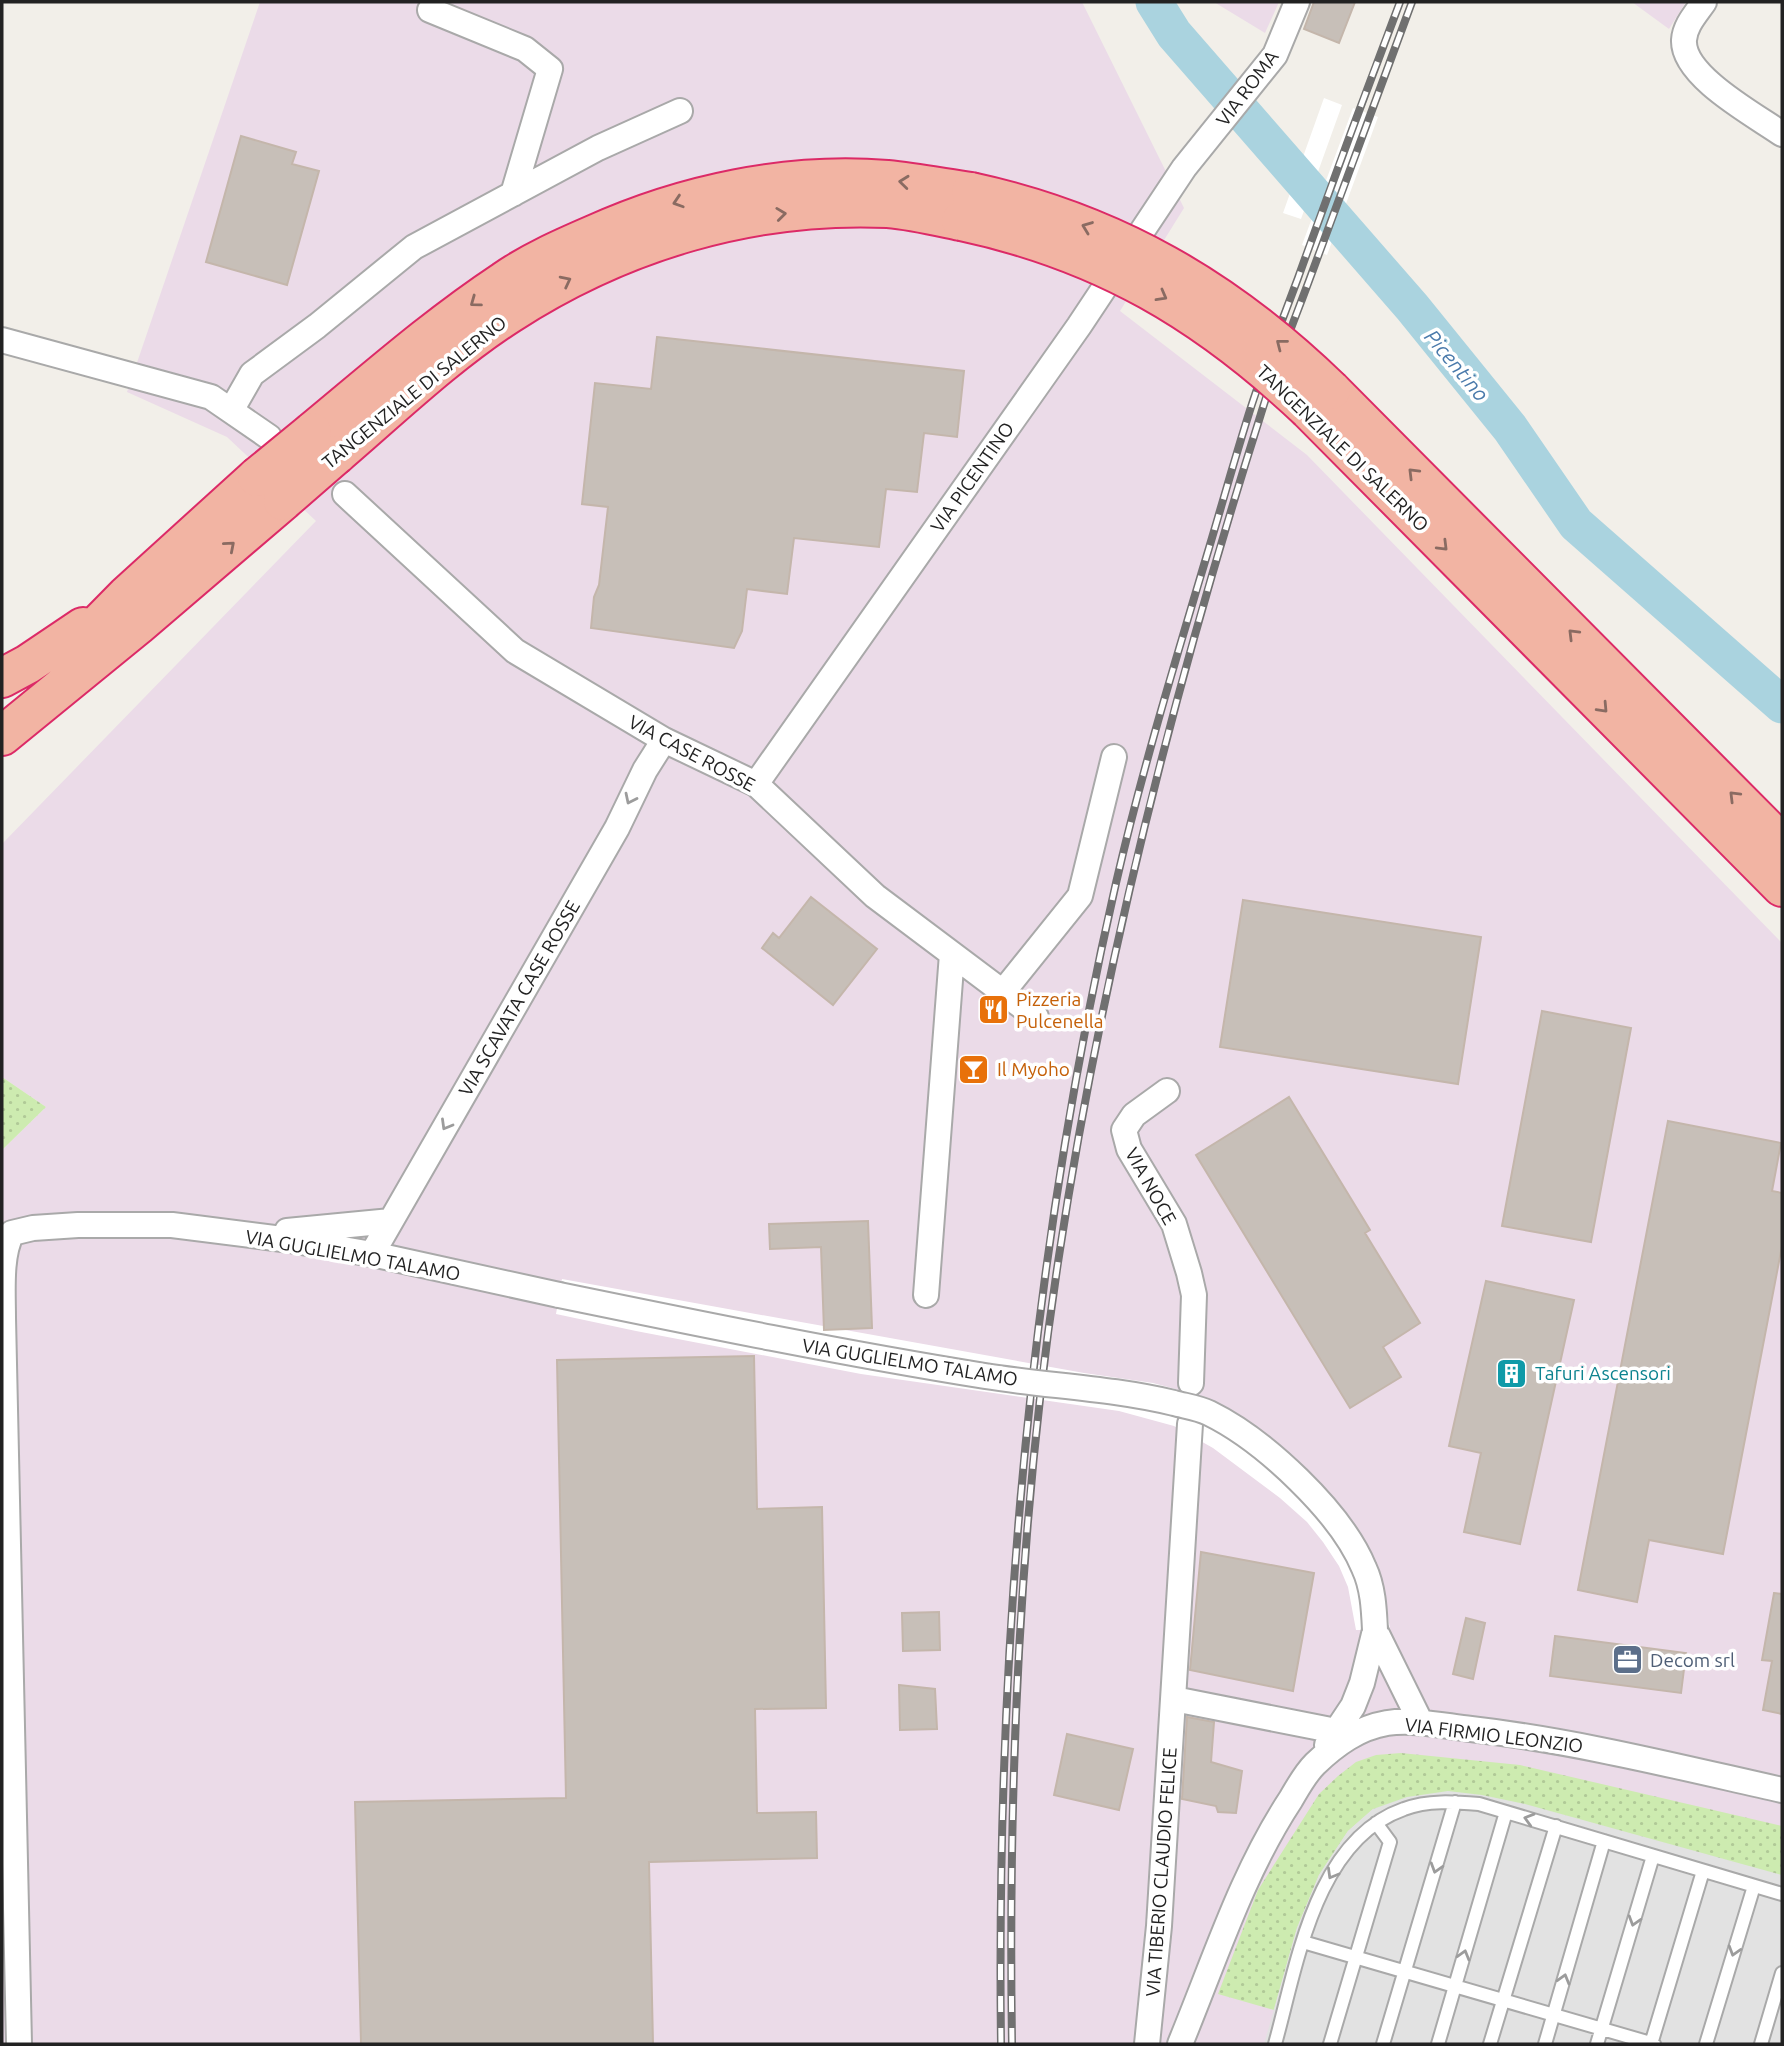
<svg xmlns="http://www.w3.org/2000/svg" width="1784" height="2046" viewBox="0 0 1784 2046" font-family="Ubuntu,sans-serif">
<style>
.industrial{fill:#ebdbe8}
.grass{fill:url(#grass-dots)}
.parking{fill:#e2e2e2}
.pier{fill:#fff}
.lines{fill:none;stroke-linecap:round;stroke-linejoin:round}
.river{stroke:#aad3df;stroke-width:37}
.building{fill:#c7bfb8;stroke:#c4b6ab;stroke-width:2}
.service-casing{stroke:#a9a9a9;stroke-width:16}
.minor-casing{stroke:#a9a9a9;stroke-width:28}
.trunk-casing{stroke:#dc2a67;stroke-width:42}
.service{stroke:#fff;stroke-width:12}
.minor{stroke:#fff;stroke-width:24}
.trunk{stroke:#f2b4a3;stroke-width:38}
.rail-casing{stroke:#707070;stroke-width:8}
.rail{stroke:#fff;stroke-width:5;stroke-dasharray:16;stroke-linecap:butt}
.minor-bridge-casing{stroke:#a9a9a9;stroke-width:28;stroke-linecap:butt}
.trunk-bridge-casing{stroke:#dc2a67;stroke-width:42;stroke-linecap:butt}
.minor-bridge{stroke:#fff;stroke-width:24}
.trunk-bridge{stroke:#f2b4a3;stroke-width:38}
.oneway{stroke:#8a6b62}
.oneway2{stroke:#9c9c9c}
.labels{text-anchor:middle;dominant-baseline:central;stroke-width:7;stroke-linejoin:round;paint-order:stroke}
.street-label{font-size:19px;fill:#222;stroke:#fff}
.food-label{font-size:19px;fill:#c56008;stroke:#fff;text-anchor:start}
.culture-label{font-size:19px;fill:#0d838f;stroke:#fff;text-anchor:start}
.service-label{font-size:19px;fill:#4e5e75;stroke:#fff;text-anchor:start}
.water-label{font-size:21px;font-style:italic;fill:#4a7aab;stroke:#fff}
</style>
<defs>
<pattern id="grass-dots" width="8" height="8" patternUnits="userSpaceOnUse" patternTransform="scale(1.75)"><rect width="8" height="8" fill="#cdebb0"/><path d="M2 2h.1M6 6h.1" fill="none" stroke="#b0c997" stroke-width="1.8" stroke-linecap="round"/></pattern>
</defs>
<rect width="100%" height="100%" fill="#f2efe9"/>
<!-- industrial -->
<path class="industrial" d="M260 2H1082L1184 208 1120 311 1307 455 1782 943V2044H2V1150L46 1107 2 1077V844L316 521 227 437 127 392Z
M1214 2H1279L1265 33Z
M1632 2H1686L1669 29Z"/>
<!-- grass -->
<path class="grass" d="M2 1077 46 1107 2 1150Z
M1401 1753 1520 1765 1782 1826V1876L1373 1809 1348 1831 1319 1875 1297 1928 1274 2010 1218 1994 1258 1890 1319 1794 1338 1776 1356 1762 1376 1755Z"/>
<!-- parking -->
<path class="parking" d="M1448 1791 1482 1795 1525 1804 1782 1875V2044H1264L1297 1928 1319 1875 1348 1831 1373 1809 1407 1797Z"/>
<!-- pier -->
<path class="pier" d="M1324 98 1342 105 1301 219 1283 213Z
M1353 108 1378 117 1327 255 1302 245Z
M562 1279 1084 1373 1153 1383 1179 1390 1216 1409 1344 1513 1363 1539 1378 1571 1386 1600 1390 1630H1356L1348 1587 1339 1566 1323 1542 1307 1522 1280 1498 1213 1448 1174 1426 1119 1411 861 1374 636 1331 556 1314Z"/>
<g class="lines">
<!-- river -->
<path class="river" d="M1154 2 1174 34 1412 307 1510 428 1576 524 1782 705"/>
</g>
<!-- building -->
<path class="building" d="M1314 2H1355L1339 43 1304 29Z
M241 136 296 152 292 164 319 171 287 285 206 262Z
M657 337 964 371 957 437 924 433 917 492 886 489 879 547 794 538 787 594 747 589 742 631 734 648 591 628 594 597 599 585 608 507 582 504 595 383 651 389Z
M811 897 877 949 833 1005 762 948 773 933 779 938Z
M1243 900 1481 937 1458 1084 1220 1047Z
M1542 1011 1631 1028 1591 1242 1502 1226Z
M1289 1097 1370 1230 1365 1233 1420 1323 1383 1347 1401 1377 1350 1408 1196 1155Z
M1668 1121 1781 1143 1772 1191 1782 1193V1246L1723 1554 1649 1540 1637 1602 1578 1590Z
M868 1221 872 1328 824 1330 821 1247 770 1249 769 1224Z
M1486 1281 1574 1300 1520 1544 1464 1532 1481 1453 1449 1446Z
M754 1356 757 1509 822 1507 826 1708 755 1709 757 1813 816 1812 817 1858 649 1862 653 2044H361L355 1802 566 1798 557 1360Z
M1201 1552 1314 1573 1293 1691 1190 1670Z
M1774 1593 1782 1594V1714L1763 1710 1772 1661 1762 1660Z
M939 1612 940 1650 903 1651 902 1613Z
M1466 1618 1485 1623 1473 1679 1453 1674Z
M1555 1636 1686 1653 1681 1693 1550 1676Z
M899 1685 935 1689 937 1729 900 1730Z
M1187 1717 1214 1722 1211 1762 1242 1771 1236 1813 1218 1812 1216 1806 1182 1799Z
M1067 1734 1133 1749 1119 1810 1054 1795Z"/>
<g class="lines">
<defs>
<path id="service" d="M1303 1942 1654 2044
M1275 2044C1297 1965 1315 1840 1404 1809 1428 1800 1454 1802 1479 1804L1782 1894
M1330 2044 1390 1842 1376 1823
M1383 2044 1455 1802
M1438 2044 1506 1812
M1490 2044 1556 1826
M1545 2044 1604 1841
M1597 2044 1653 1856
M1651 2044 1703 1871
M1706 2044 1754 1886
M1761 2044 1782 1973"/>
<path id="minor" d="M1704 2C1696 14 1685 25 1684 40 1682 76 1755 115 1782 134
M430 10 525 49 550 69 513 194
M2 340 211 397 269 437
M232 409 252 374 317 326 414 247 598 148 680 111
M345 494 515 651 664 740 756 784 875 896 1036 1017
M756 784 1079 326 1184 168 1275 55 1297 2
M1002 993 1080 896 1114 757
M1167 1091 1134 1115 1124 1130 1129 1149 1174 1224 1189 1273 1194 1295 1191 1383
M287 1231 391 1221
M372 1254 617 828 645 770 664 740
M926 1295 952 954
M1375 1630 1421 1723
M1174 1699 1336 1731
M1327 1745 1353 1706 1362 1683 1375 1630
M19 2044 3 1318C3 1292 0 1255 12 1233L33 1228 78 1225H172L290 1240 372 1254 559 1295
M1147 2044 1159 1926 1190 1424
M1180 2044C1214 1962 1242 1873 1291 1799 1298 1787 1305 1774 1315 1764 1336 1744 1358 1728 1387 1723 1414 1719 1444 1726 1471 1729 1576 1741 1679 1767 1782 1790"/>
<path id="trunk" d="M1331 390 1782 844
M1309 410 1782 887
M312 432C375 380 436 326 504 281 531 262 563 248 593 235 684 194 787 172 887 180 915 183 943 188 971 192
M336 455C392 407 447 354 509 314 622 241 752 202 888 208 912 210 937 216 961 221
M67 656 127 595 257 477
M2 678 28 664 83 627
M2 736 138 625 283 501"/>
</defs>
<!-- service casing -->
<use href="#service" class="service-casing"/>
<!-- minor casing -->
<use href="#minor" class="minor-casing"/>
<!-- trunk casing -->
<use href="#trunk" class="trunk-casing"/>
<!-- service -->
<use href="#service" class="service"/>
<!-- minor -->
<use href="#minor" class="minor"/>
<!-- trunk -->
<use href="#trunk" class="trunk"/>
<defs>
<path id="rail" d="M1001 2044C996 1655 1029 1264 1116 883 1142 770 1176 659 1209 548 1223 501 1236 454 1251 407 1265 364 1282 321 1298 278 1331 186 1365 94 1400 2
M1012 2044C1008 1782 1019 1516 1059 1256 1102 971 1173 692 1260 417 1274 370 1293 324 1310 278 1344 186 1378 94 1412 2"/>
</defs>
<!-- rail casing -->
<use href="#rail" class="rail-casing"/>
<!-- rail -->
<use href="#rail" class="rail"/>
<defs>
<path id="minor-bridge" d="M559 1295C700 1324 842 1353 985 1376 1048 1386 1112 1388 1174 1403 1185 1406 1199 1408 1209 1413 1264 1440 1341 1512 1364 1568 1373 1587 1374 1609 1375 1630"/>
<path id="trunk-bridge" d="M971 192C1114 223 1227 289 1331 390
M961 221C1102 251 1205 312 1309 410
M257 477 312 432
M283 501 336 455"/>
</defs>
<!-- minor-bridge casing -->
<use href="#minor-bridge" class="minor-bridge-casing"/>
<!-- trunk-bridge casing -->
<use href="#trunk-bridge" class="trunk-bridge-casing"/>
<!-- minor-bridge -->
<use href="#minor-bridge" class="minor-bridge"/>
<!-- trunk-bridge -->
<use href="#trunk-bridge" class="trunk-bridge"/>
</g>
<!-- one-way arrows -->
<defs><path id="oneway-chevron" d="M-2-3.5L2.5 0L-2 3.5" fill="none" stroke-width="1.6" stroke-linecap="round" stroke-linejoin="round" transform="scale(1.75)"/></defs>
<g class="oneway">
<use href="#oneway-chevron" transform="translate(904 182) rotate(-174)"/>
<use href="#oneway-chevron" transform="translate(678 202) rotate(162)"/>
<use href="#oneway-chevron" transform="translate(781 214) rotate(-7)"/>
<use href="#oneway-chevron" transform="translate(1087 227) rotate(-159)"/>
<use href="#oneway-chevron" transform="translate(566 281) rotate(-27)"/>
<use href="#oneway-chevron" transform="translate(1162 296) rotate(29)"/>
<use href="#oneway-chevron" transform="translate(475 302) rotate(144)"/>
<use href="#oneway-chevron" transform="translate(1281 344) rotate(-142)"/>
<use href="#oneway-chevron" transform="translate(1413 473) rotate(-135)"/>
<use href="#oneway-chevron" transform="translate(230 546) rotate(-41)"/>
<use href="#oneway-chevron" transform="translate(1443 546) rotate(45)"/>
<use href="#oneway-chevron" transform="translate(1573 634) rotate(-135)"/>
<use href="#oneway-chevron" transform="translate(1603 708) rotate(47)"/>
<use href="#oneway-chevron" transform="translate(1734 796) rotate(-135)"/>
</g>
<g class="oneway2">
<use href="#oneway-chevron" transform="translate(630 799) rotate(116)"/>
<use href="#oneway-chevron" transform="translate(446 1125) rotate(120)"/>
<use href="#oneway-chevron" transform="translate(1529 1819) rotate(-164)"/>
<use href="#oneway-chevron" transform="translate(1436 1868) rotate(107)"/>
<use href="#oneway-chevron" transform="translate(1332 1874) rotate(120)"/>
<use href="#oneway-chevron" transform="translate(1634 1921) rotate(107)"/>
<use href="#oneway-chevron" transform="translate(1734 1951) rotate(107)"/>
<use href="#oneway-chevron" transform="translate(1464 1955) rotate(-74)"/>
<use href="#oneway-chevron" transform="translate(1564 1979) rotate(-74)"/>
</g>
<!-- icons -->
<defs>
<symbol id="restaurant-square" viewBox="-11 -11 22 22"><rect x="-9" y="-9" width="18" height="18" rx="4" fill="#e8710a" stroke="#fff"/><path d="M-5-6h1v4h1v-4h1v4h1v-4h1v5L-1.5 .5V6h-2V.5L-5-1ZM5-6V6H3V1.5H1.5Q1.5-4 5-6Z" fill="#fff"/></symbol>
<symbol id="bar-square" viewBox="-11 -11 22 22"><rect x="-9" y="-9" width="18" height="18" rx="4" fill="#e8710a" stroke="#fff"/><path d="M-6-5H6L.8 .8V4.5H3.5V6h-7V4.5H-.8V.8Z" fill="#fff"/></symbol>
<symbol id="building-square" viewBox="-11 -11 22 22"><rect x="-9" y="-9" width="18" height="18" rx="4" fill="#0f9aa8" stroke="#fff"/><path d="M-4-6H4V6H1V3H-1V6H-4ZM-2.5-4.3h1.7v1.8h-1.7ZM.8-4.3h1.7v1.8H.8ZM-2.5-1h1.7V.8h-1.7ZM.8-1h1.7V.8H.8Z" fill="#fff"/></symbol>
<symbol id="office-square" viewBox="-11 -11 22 22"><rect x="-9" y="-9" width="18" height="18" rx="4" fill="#5c6f8a" stroke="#fff"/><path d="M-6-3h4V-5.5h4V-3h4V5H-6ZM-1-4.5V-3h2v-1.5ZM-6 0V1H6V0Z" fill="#fff"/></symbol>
</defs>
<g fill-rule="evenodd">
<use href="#restaurant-square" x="976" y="992" width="35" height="35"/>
<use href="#bar-square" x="956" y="1052" width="35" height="35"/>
<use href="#building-square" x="1494" y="1356" width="35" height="35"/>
<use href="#office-square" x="1610" y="1642" width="35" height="35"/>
</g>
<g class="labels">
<!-- street labels -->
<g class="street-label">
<text transform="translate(1247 88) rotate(-53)">VIA ROMA</text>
<text transform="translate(414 392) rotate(-39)">TANGENZIALE DI SALERNO</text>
<text transform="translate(1343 448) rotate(44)">TANGENZIALE DI SALERNO</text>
<text transform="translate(972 477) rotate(-55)">VIA PICENTINO</text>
<text transform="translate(692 753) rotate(28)">VIA CASE ROSSE</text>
<text transform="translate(519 998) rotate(-60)">VIA SCAVATA CASE ROSSE</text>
<text transform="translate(1151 1186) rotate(61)">VIA NOCE</text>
<text transform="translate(353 1255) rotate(10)">VIA GUGLIELMO TALAMO</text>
<text transform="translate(910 1362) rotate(9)">VIA GUGLIELMO TALAMO</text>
<text transform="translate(1494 1735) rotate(7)">VIA FIRMIO LEONZIO</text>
<text transform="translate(1161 1872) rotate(-86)">VIA TIBERIO CLAUDIO FELICE</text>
</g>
<!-- food labels -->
<g class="food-label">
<text x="1016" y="999">Pizzeria<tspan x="1016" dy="22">Pulcenella</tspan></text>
<text x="997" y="1069">Il Myoho</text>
</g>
<!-- culture labels -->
<g class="culture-label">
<text x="1535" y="1373">Tafuri Ascensori</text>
</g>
<!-- service labels -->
<g class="service-label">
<text x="1650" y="1660">Decom srl</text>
</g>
<!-- water labels -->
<g class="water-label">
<text transform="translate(1457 365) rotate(50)">Picentino</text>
</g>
</g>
<!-- border -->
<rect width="1784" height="2046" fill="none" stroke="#222222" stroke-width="7"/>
</svg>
